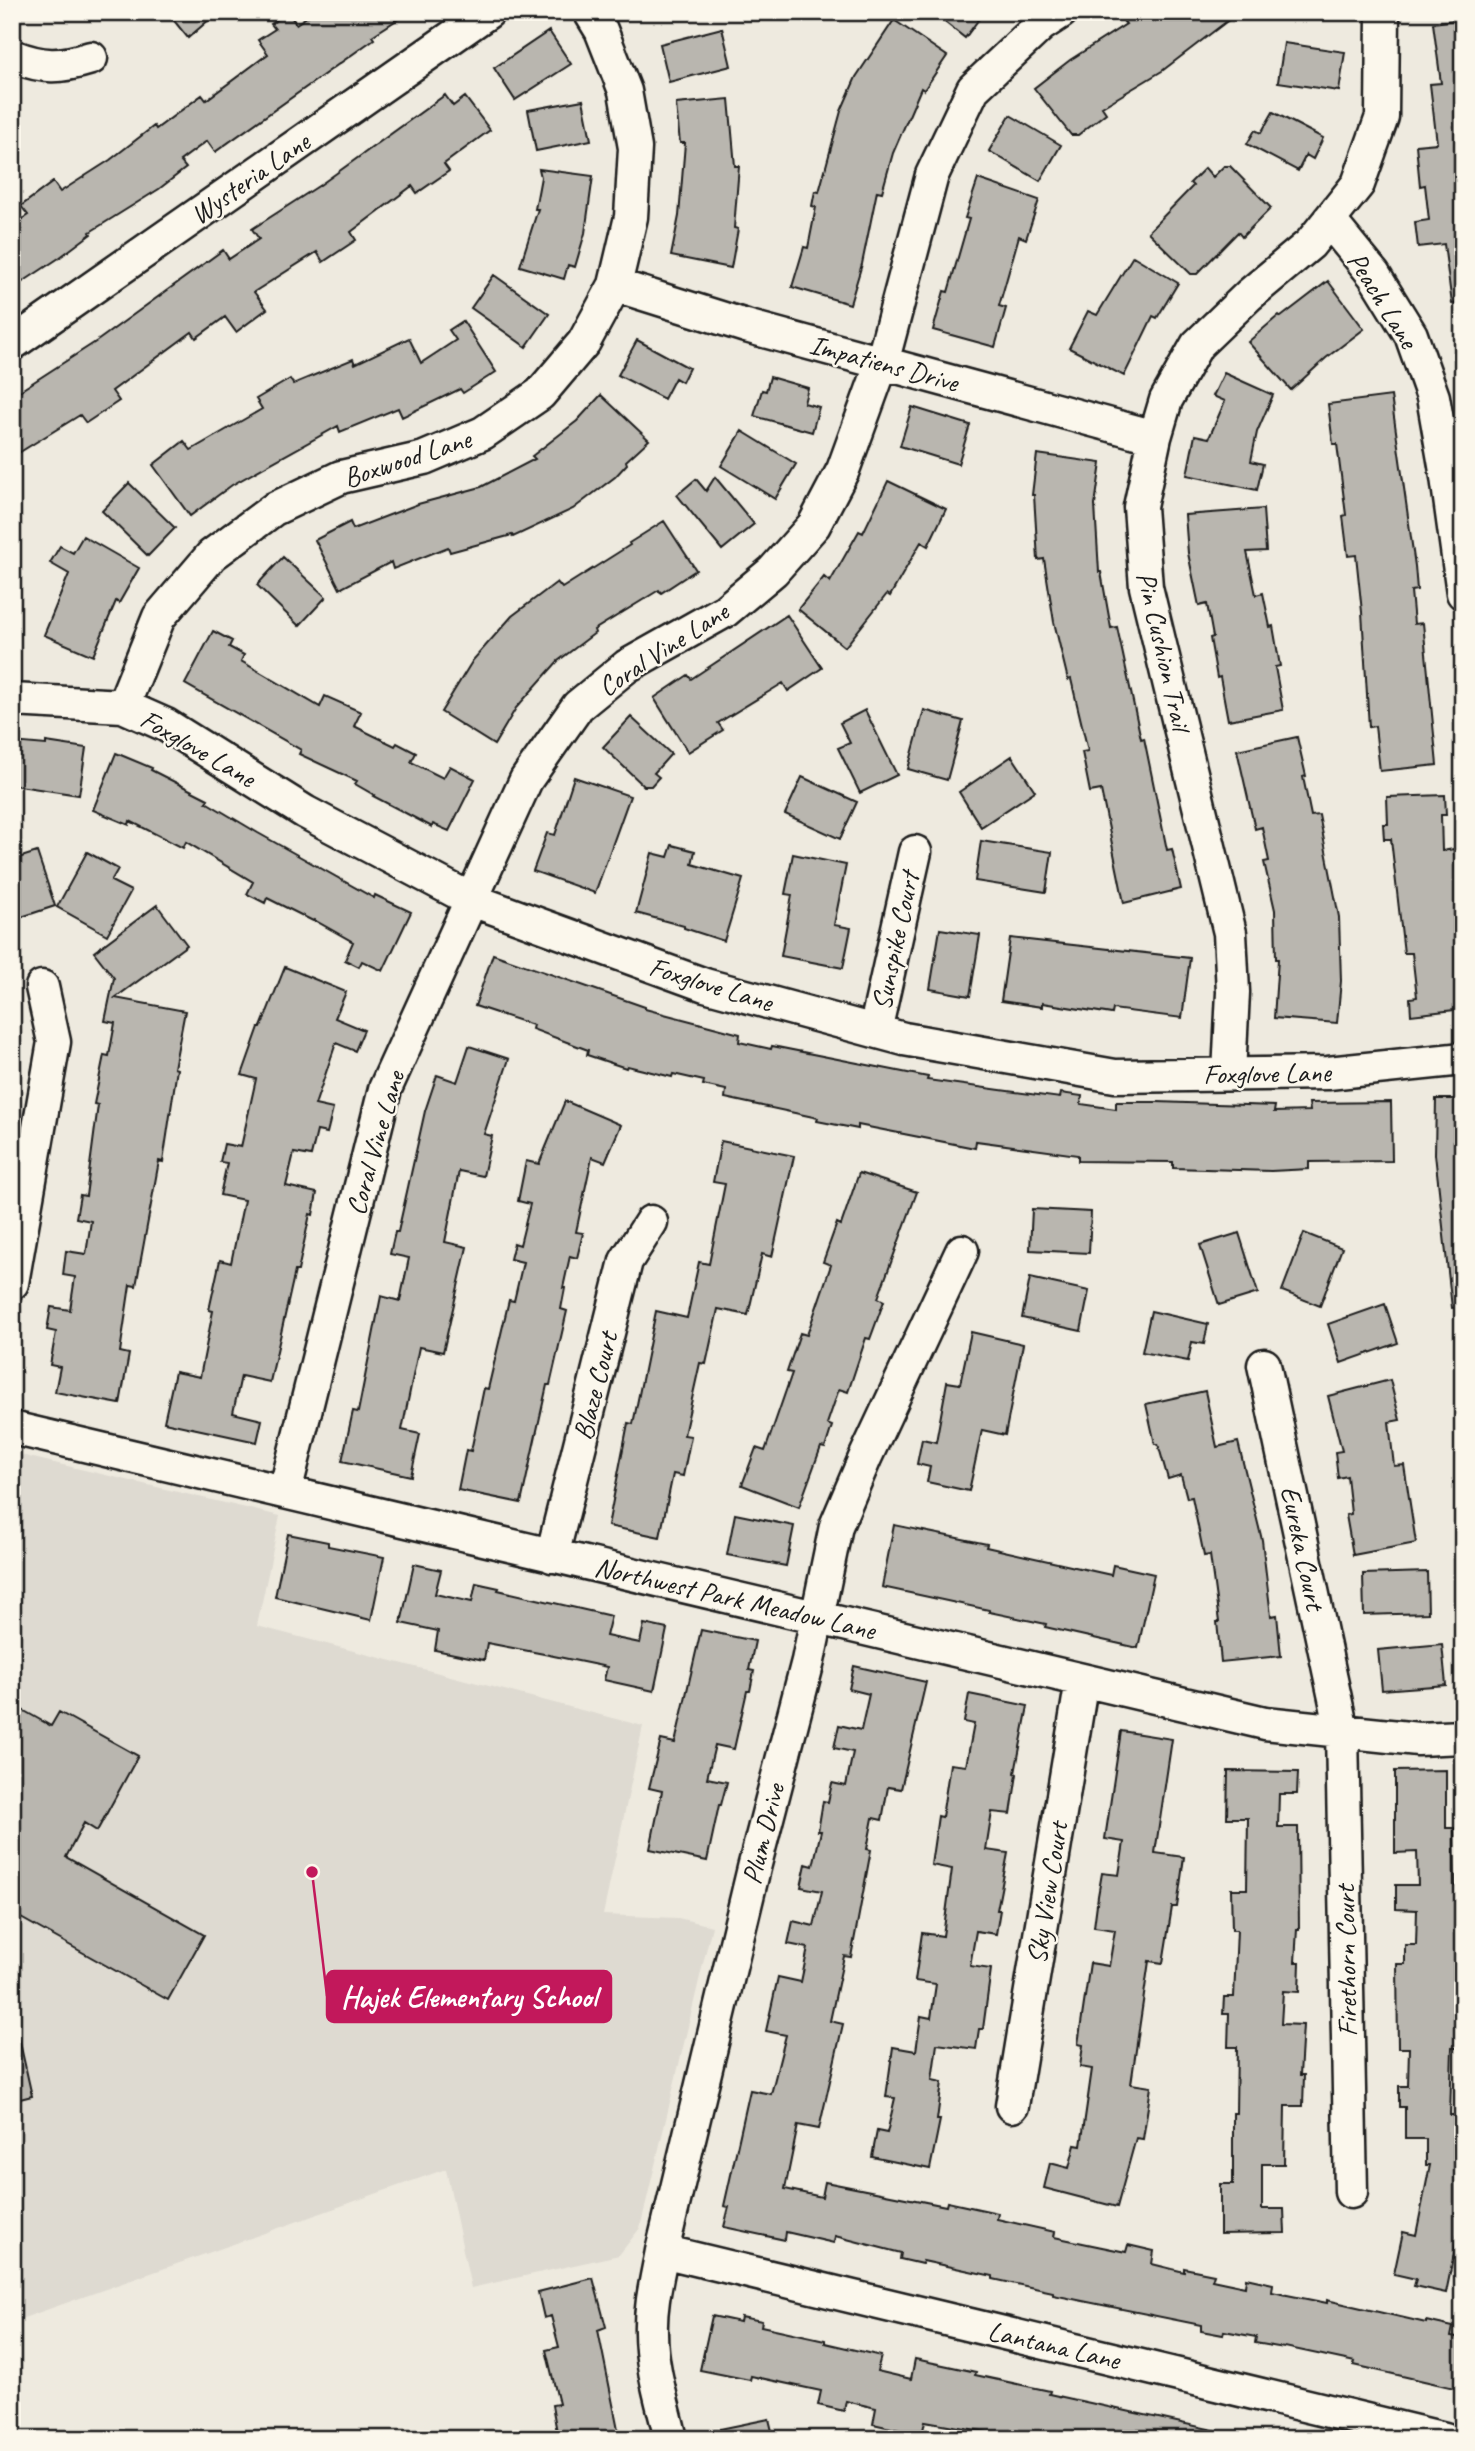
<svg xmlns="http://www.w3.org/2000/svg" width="1475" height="2451" viewBox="0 0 1475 2451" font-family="Caveat,sans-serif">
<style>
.built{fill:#dedad1}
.building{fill:#b9b6af;stroke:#1c1c1c;stroke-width:2}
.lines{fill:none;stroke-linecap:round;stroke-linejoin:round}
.minor-casing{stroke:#1c1c1c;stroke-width:37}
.minor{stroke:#fbf7ec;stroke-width:32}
.labels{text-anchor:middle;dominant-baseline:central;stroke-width:5;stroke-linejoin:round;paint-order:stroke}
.street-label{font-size:28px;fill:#1c1c1c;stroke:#fbf7ec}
.leader{fill:none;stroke:#c2185b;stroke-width:2.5}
.callout-dot{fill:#c2185b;stroke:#fbf7ec;stroke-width:2.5}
.callout{fill:#c2185b;stroke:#c2185b;stroke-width:2.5}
.callout-label{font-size:30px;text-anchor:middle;font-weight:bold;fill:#fff}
</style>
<rect width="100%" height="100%" fill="#eeeadf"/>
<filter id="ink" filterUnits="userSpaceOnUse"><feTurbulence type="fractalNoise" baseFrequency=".0143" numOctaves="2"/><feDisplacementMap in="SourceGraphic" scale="14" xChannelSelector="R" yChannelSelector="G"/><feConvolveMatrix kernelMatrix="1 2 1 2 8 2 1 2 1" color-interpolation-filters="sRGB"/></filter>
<g filter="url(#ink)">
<!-- built -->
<path class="built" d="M12 1453 280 1516 257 1626 643 1726 603 1915 678 1918 712 1926 640 2228 619 2255 471 2288 446 2169 12 2322Z"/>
<!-- building -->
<path class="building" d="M167 12H218L188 38Z
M288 12 296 24 314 12H409L372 36 374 39 215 152 207 141 180 161 186 168 159 189 90 232 91 234 59 258 12 289V226L28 215 21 206 53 182 60 192 110 160 154 126 156 129 202 95 206 100 268 54 258 40 275 29 271 24Z
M932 12H984L965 38Z
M1137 12H1239L1162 71 1102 107 1106 113 1078 135H1071L1034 88 1070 60 1126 24 1124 22Z
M1463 19V303L1452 304 1444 244 1418 247 1415 222 1429 220 1425 185 1420 186 1416 145 1437 143 1430 84 1441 83 1433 23Z
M894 20 947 56 924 90 921 88 893 153 882 192 877 191 862 264 850 304 792 287 804 247 808 248 816 207 812 206 815 191 819 192 841 111 856 77Z
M722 28 731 66 669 82 660 44Z
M549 31 571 64 515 100 494 68Z
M1284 43 1345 52 1339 91 1278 82Z
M445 95 453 106 465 97 490 130 444 164 449 171 417 193 412 186 351 232 356 240 323 262 317 252 254 292 267 309 236 332 225 317 196 338 192 332 112 391 119 401 86 423 80 415 12 457V396L97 341 223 250 229 259 259 239 252 229 320 185Z
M729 99 735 166H739L734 228 738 229 731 268 671 256 679 216 685 143H680L676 104Z
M583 100 591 140 536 151 528 110Z
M1273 112 1323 138 1313 159 1306 155 1298 171 1247 144 1255 130 1261 133Z
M1010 115 1061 145 1040 181 989 151Z
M1224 166H1230L1271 208 1242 237 1238 232 1197 274H1191L1148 232 1193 186 1190 183 1205 168 1213 177Z
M539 169 593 176 585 233 575 267 568 265 564 279 520 266 538 209H535L541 177Z
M978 179 1039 200 1026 239 1019 236 999 306 1006 308 995 347 933 330 944 291 948 292 969 219 965 218Z
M1133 256 1178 283 1157 318 1153 316 1124 376 1069 348 1088 311 1097 315Z
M494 275 549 314 526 347 471 308Z
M1328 281 1364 329 1326 358 1291 390 1248 342 1279 315 1281 317Z
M463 321 496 372 463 393 460 389 402 417 398 408 340 432 338 426 232 485 190 516 153 465 184 441 191 450 262 409 256 399 290 379 293 384 353 359 355 364 409 338 421 363 456 340 449 330Z
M637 340 689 368 682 382 675 378 664 399 618 375Z
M1224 373 1273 395 1257 432 1251 461 1263 464 1257 490 1187 475 1195 435 1209 438 1225 401 1213 396Z
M770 377 808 388 804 403 819 407 812 432 754 416 762 390 766 391Z
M601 395 649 440 626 461 627 464 615 477 573 509 513 537 512 535 450 552 448 547 393 569 391 562 340 589 315 540 350 522 353 529 418 504 481 487 535 459 532 456 577 421Z
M1391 396 1415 566 1417 590 1411 591 1414 624 1423 623 1437 765 1380 771 1375 726 1369 727 1362 612 1356 555 1348 556 1343 516 1346 515 1337 444H1333L1328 404Z
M912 407 970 425 958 464 900 446Z
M742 431 796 464 775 499 721 466Z
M1037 454 1101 463 1095 505 1099 572H1101L1111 628 1117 627 1141 739 1144 738 1167 850 1172 849 1181 889 1124 903 1101 790 1090 792 1082 752 1088 751 1071 679 1068 680 1054 622 1044 559 1038 560 1034 495H1032Z
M715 477 754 524 722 550 677 495 696 479 706 491Z
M888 481 946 509 928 546 921 542 890 596 887 594 845 647 798 609 824 577 830 582 859 531 863 533Z
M129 483 175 528 148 556 102 511Z
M1263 509 1266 551 1247 552 1256 595 1263 593 1270 627 1273 626 1280 666 1275 667 1283 710 1228 720 1220 677 1217 678 1210 638 1213 637 1207 604 1199 606 1188 553 1185 515Z
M664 521 696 570 661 593 659 590 594 630 595 633 558 661 516 708 494 745 441 712 473 660 512 616 557 582 562 588 630 545 629 543Z
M83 536 139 568 119 603 116 601 93 656 44 635 69 574 50 563 60 546 73 553Z
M283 557 326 597 299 626 257 585Z
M787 615 822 668 788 691 783 683 718 723 723 730 688 752 654 698 688 675 691 679Z
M213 631 232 641 229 647 244 655 241 661 320 707 325 696 361 712 354 726 395 746 397 743 416 753 411 762 443 778 450 766 475 779 449 831 433 824 432 827 373 796 374 795 355 784 357 781 299 754 301 750 185 684Z
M865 710 897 775 860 793 838 748 850 743 840 723Z
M924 710 963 721 947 780 908 769Z
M631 717 671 754 654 773 659 777 651 786H644L603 747Z
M1297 737 1306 776 1303 777 1311 816 1319 815 1339 917 1341 981 1337 1023 1274 1018 1278 959H1276L1275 910 1264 862 1269 861 1262 827 1255 829 1237 750Z
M12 742 46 745V742L86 748 79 795 12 785Z
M116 753 152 768 151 770 208 799 206 802 258 833 374 898 375 895 411 912 383 971 362 961 359 967 345 960 353 942 314 920 313 921 267 898 265 903 247 894 253 882 186 842 183 848 130 821 129 825 93 810Z
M1012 756 1035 791 981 827 959 792Z
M574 777 630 796 595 893 533 871 547 833 555 835Z
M802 777 857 802 840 839 785 814Z
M1445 795 1446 815H1441L1442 851 1454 849 1461 907H1463V1009L1411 1015 1410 998 1417 997 1412 953H1404L1391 839H1384L1383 824H1388L1387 797Z
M981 841 1052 852 1046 892 975 881Z
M672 845 695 851 692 864 743 879 724 941 684 928V926L636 913 652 853 668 857Z
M37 852 55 906 12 920V860Z
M87 852 118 869 111 881 131 891 107 935 57 907Z
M793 854 846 865 834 925 851 928 843 968 781 956 792 895 785 894Z
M157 905 187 945 115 998 185 1011 174 1068 177 1069 163 1162 159 1161 136 1286 130 1285 120 1352 129 1354 120 1404 55 1392 60 1367 50 1365 56 1332 47 1330 51 1307 70 1310 75 1277 63 1275 66 1251 86 1254 91 1221 76 1218 80 1195 86 1196 98 1105 94 1104 104 1055 109 1056 115 1023 105 1021 114 978 94 952Z
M940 929 980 935 970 996 930 989Z
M1010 938 1190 958 1182 1018 1113 1009 1112 1014 1042 1003V1007L1001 1001Z
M493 954 645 1007V1009L740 1034 739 1042 771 1049 772 1046 928 1077 927 1080 1060 1098 1061 1093 1082 1096 1081 1104 1116 1109V1102H1157L1275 1106 1274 1112 1310 1111 1309 1103 1391 1102 1392 1161 1309 1162V1169L1271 1171 1173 1168V1162L1078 1161V1155L976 1141 975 1148 858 1125V1129L817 1121 818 1118 725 1098 726 1090 703 1085 704 1081 673 1074 672 1077 627 1066 626 1068 587 1055 588 1050 532 1029 533 1025 475 1006Z
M285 967 346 992 335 1018 364 1030 355 1051 336 1043 315 1105 333 1109 327 1133 317 1131 311 1156 294 1153 286 1186 317 1193 313 1215 310 1214 298 1271H295L270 1382 241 1376 233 1413 262 1420 257 1442 164 1422 175 1372 200 1377 213 1311 209 1310 220 1260 231 1263 244 1200 220 1195 227 1163 220 1162 224 1144 241 1147 256 1079 242 1075 259 1027H261Z
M469 1046 509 1059 484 1134 492 1136 483 1176 459 1171 445 1242 467 1247 443 1352 419 1347 402 1430 420 1434 411 1476 342 1461 353 1411 358 1412 381 1296 400 1301 409 1258 390 1254 395 1232H398L425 1111 437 1075 457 1082Z
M1436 1099H1463V1307L1452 1308 1435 1154Z
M565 1101 621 1125 605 1162 592 1157 576 1232 583 1233 577 1258 570 1256 563 1288H565L561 1309 567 1311 550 1385H547L521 1503 458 1490 466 1450 471 1451 484 1388 488 1389 509 1300 514 1301 523 1262 510 1259 514 1243 520 1245 530 1204 518 1201 526 1161 539 1164Z
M721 1141 794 1156 772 1257 762 1254 748 1315 718 1309 706 1364 700 1363 684 1435 691 1436 683 1476 673 1474 660 1537 608 1526 628 1423 633 1424 656 1311 687 1318 699 1262 709 1264 725 1184 713 1182Z
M859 1173 917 1192 878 1298 884 1301 870 1339 866 1338 848 1392 839 1389 827 1424 832 1426 825 1448 821 1447 799 1507 742 1485 756 1448 765 1451 792 1373 787 1372 800 1333 807 1335 831 1265 823 1262 837 1223 841 1225Z
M1032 1209 1091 1212 1089 1253 1030 1250Z
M1239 1233 1258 1293 1219 1305 1200 1245Z
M1304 1233 1342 1248 1320 1306 1282 1291Z
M1030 1278 1089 1291 1081 1331 1022 1318Z
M1385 1304 1398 1343 1341 1363 1328 1324Z
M1151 1311 1208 1324 1204 1344 1192 1342 1188 1361 1142 1352Z
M971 1332 1023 1344 1005 1435 982 1430 969 1491 927 1482 930 1467 917 1464 922 1439 936 1442 947 1382 960 1384Z
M1390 1380 1400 1420 1389 1422 1394 1466 1404 1465 1416 1543 1353 1555 1346 1515 1351 1514 1347 1476 1338 1478 1335 1452 1342 1451 1328 1396Z
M1205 1391 1217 1447 1238 1442 1262 1540 1271 1616 1277 1615 1281 1656 1221 1662 1217 1622H1219L1210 1555 1204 1556 1192 1497 1187 1498 1181 1475 1168 1479 1158 1444H1155L1146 1404Z
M735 1514 794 1526 786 1566 727 1555Z
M894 1525 987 1544 986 1547 1111 1575 1113 1565 1154 1574 1138 1648 1045 1627 1046 1624 989 1612V1610L882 1587Z
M288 1534 328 1542V1546L384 1557 371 1620 275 1597Z
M414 1564 441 1570 435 1594 472 1602 476 1583 499 1588 498 1590 611 1616 606 1636 640 1643 644 1624 667 1629 654 1691 604 1680 607 1667 544 1654 487 1643 484 1660 435 1650 438 1631 401 1623Z
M1427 1572 1428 1613 1364 1615 1363 1574Z
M701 1630 755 1641 749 1670 754 1671 750 1691H747L734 1749 715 1745 707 1778 727 1782 721 1805H719L707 1861 650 1849 662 1791 649 1788 661 1740 675 1743Z
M1442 1644 1446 1685 1382 1690 1378 1650Z
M854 1666 926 1682 901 1789 888 1787 882 1820 873 1818 867 1849 871 1850 851 1957 844 1956 830 2021 843 2024 819 2129 798 2125 785 2189 822 2197 825 2182 946 2206 947 2202 998 2213 997 2219 1055 2232 1054 2237 1126 2252 1128 2245 1154 2251 1152 2264 1184 2272V2268L1214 2274 1212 2280 1245 2287 1246 2278 1273 2284 1272 2292 1327 2303V2300L1426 2323V2321L1453 2327 1451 2337 1463 2339V2390L1354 2365 1355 2362 1285 2347 1284 2348 1255 2343 1256 2337 1224 2331 1223 2335 1201 2331V2325L1053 2295V2292L993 2279V2276L923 2261 922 2264 900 2259 901 2253 835 2236 834 2243 786 2232 785 2240 724 2227 729 2207 724 2206 750 2090 771 2094 786 2035 766 2031 778 1977 801 1982 808 1948 788 1944 793 1921 814 1926 822 1891 801 1887 806 1864 813 1866 821 1831H818L823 1801 828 1802 832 1783 846 1786 853 1752 834 1748 839 1725 861 1730 869 1694 849 1689Z
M969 1694 1028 1706 1015 1773 1017 1774 1011 1814 992 1812 986 1850 1008 1853 997 1910H1000L996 1934 976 1931 970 1966 991 1969 983 2029H979L976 2049 937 2044 932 2080 942 2082 937 2120H940L930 2169 872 2157 877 2131 887 2133 895 2098 886 2097 893 2047 916 2051 921 2016 931 2018 936 1984 915 1981 922 1933 943 1936 952 1869 931 1865 938 1816 942 1817 950 1764 966 1766 974 1724 964 1722Z
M12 1704 51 1726 59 1712 138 1756 97 1831 84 1823 66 1857 204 1935 168 2000 12 1913Z
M1121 1731 1172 1739 1155 1853 1184 1857 1177 1907H1172L1163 1963 1149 1961 1131 2084 1151 2087 1143 2139 1136 2138 1117 2207 1044 2188 1050 2163 1069 2168 1075 2145 1081 2146 1092 2069 1080 2067 1083 2045 1078 2044 1090 1963 1109 1966 1115 1930 1094 1927 1098 1896 1102 1873 1119 1875 1124 1842 1105 1839Z
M1446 1770V1828H1454L1455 1886H1463V2048H1452L1450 2115H1463V2230L1459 2229 1446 2293 1414 2286 1416 2279 1394 2274 1403 2232 1416 2235 1430 2165H1426V2139H1405V2107H1399V2086H1408L1409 2048H1398L1397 1964H1405V1945H1416L1417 1910 1396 1909V1885H1418L1417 1852 1395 1853V1771Z
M1228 1771 1298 1772 1297 1794H1279L1278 1827H1298L1299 1929H1297L1295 1962H1300L1299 1992 1283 1991 1281 2024 1303 2025 1300 2075H1304L1303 2106H1285L1284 2164H1262V2209H1284L1285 2233 1220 2234V2184H1233V2113H1236L1237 2047H1228L1229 2014H1223L1224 1997H1234L1237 1930H1232L1231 1889H1247L1248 1818H1227Z
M19 2038 32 2096 12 2101V2039Z
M593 2278 606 2327 598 2330 620 2439H568L566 2431 557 2432 552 2405 559 2404 546 2350 559 2347 551 2316 544 2318 538 2292Z
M712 2316 740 2322 741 2317 762 2321 761 2326 825 2340V2343L881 2356 877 2371 911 2379 915 2359 976 2372 975 2375 1050 2391 1049 2394 1218 2431 1217 2439H1027L925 2421 922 2435 873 2424 876 2408 846 2401 844 2411 818 2405 821 2391 751 2376 750 2380 700 2370Z
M769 2419 774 2439H711L710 2431Z"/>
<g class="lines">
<defs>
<path id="minor" d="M12 56C44 68 59 68 91 58
M1329 220 1374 275 1411 335 1433 397 1447 477 1463 593
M615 285 746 326 1155 437
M12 344 488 12
M12 700 123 706 166 725 305 812 472 900 705 985 904 1039 1115 1076 1328 1073 1463 1059
M123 706 159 617 212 555 274 509 341 477 424 458 483 433 540 394 584 342 615 285 631 217 635 148 625 91 601 30 590 12
M875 1031 915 852
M1229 1074 1233 992 1230 933 1146 587 1140 507 1155 437 1166 400 1197 345 1249 295 1310 244 1358 184 1382 117 1383 12
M12 1283 54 1042 42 987
M1264 1365 1342 1731 1351 2192
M12 1428 1265 1723 1418 1739 1463 1737
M285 1492 385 1089 526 780 578 706 627 666 725 611 773 571 814 525 843 470 882 363 932 175 973 89 1041 25 1061 12
M552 1556 626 1261 651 1222
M1012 2106 1082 1680
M662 2251 1445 2439
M671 2439C663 2404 651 2368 651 2332 650 2305 657 2278 662 2251L754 1868 808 1661 836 1526 865 1458 962 1251"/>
</defs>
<!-- minor casing -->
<use href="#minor" class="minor-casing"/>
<!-- minor -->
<use href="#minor" class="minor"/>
</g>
</g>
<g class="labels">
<!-- street labels -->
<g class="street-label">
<text transform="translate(250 178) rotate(-35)">Wysteria Lane</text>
<text transform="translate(1383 300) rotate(58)">Peach Lane</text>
<text transform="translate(884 363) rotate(15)">Impatiens Drive</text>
<text transform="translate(407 458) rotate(-18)">Boxwood Lane</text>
<text transform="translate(663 649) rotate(-33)">Coral Vine Lane</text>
<text transform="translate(1164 651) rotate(77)">Pin Cushion Trail</text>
<text transform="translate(198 748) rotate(30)">Foxglove Lane</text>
<text transform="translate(895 941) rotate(-78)">Sunspike Court</text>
<text transform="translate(711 984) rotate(17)">Foxglove Lane</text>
<text transform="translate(1267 1073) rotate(-1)">Foxglove Lane</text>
<text transform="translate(375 1143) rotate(-74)">Coral Vine Lane</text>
<text transform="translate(595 1386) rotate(-76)">Blaze Court</text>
<text transform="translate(1303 1548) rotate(78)">Eureka Court</text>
<text transform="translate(735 1598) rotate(13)">Northwest Park Meadow Lane</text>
<text transform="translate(763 1834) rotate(-76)">Plum Drive</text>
<text transform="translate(1047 1893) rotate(-81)">Sky View Court</text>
<text transform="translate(1346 1961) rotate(-91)">Firethorn Court</text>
<text transform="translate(1054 2345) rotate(13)">Lantana Lane</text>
</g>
</g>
<!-- callouts -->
<path class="leader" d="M312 1872L327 1996"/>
<circle class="callout-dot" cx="312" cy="1872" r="7"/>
<rect class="callout" x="327" y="1971" width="284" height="51" rx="7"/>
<g class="callout-label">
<text x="469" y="2007">Hajek Elementary School</text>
</g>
<!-- margin -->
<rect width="1475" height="2451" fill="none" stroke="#fbf7ec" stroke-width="42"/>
<rect x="21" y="21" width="1433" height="2409" fill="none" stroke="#1c1c1c" stroke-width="2.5" filter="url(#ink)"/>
</svg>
